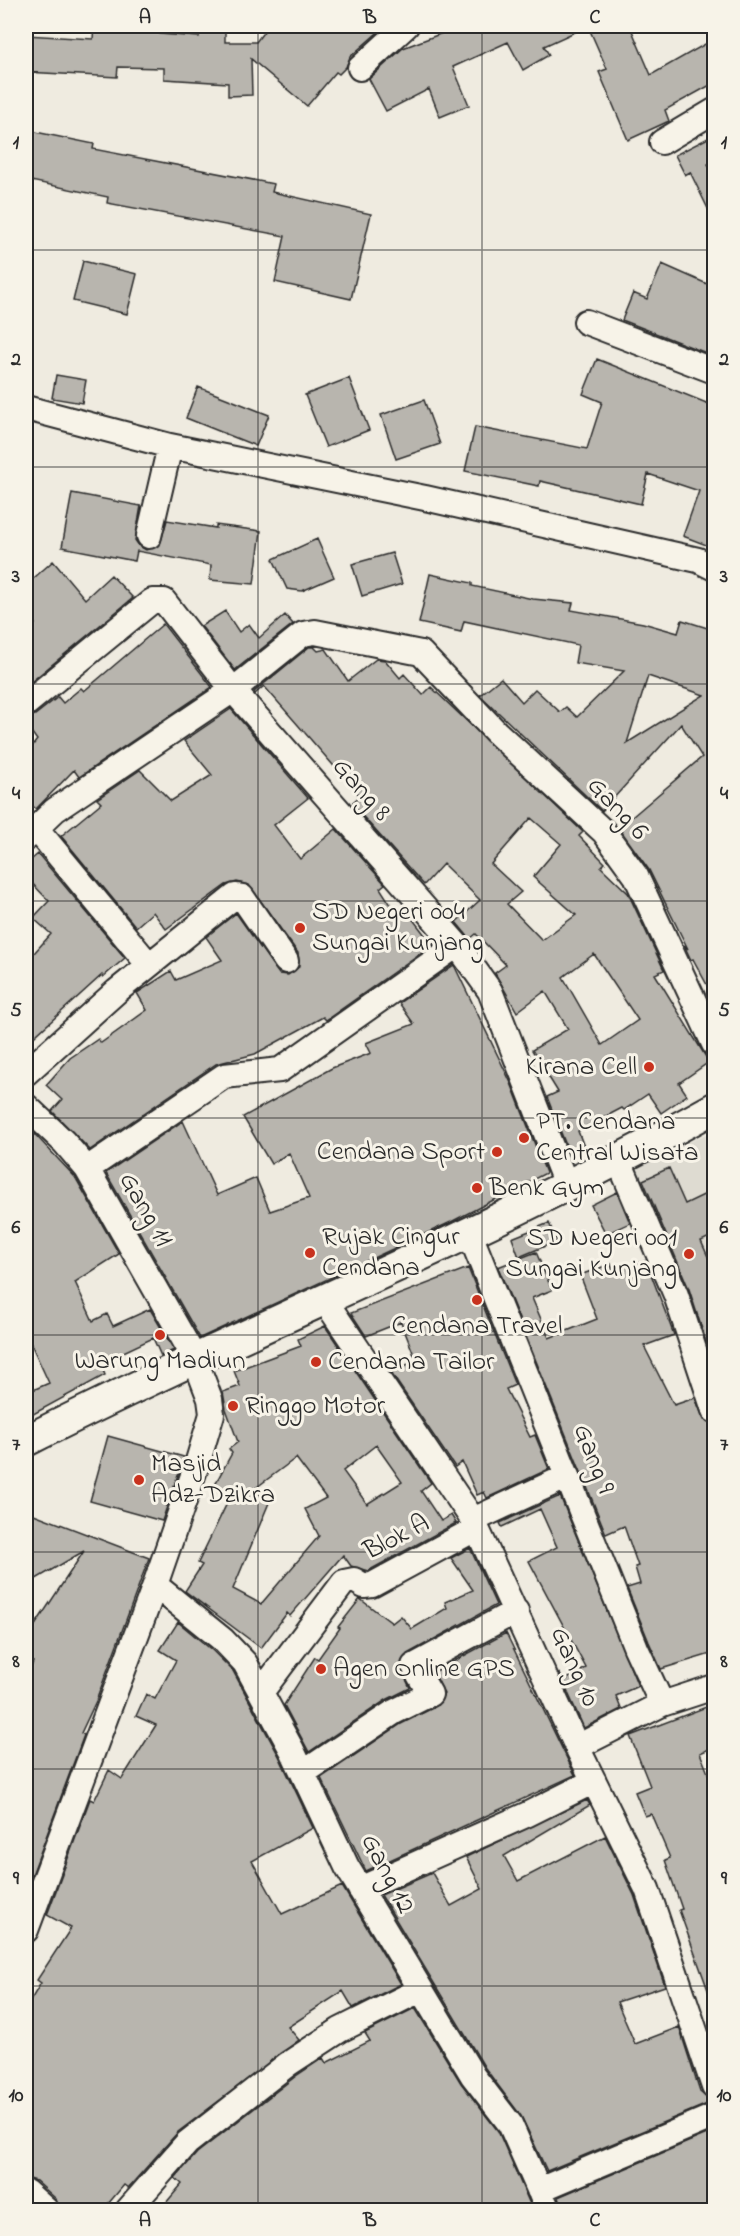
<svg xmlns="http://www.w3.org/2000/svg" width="740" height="2236" viewBox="0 0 740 2236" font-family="'Indie Flower',sans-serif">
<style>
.built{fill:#dedbd1}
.building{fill:#b8b5ae;stroke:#2b2b2b;stroke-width:1.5;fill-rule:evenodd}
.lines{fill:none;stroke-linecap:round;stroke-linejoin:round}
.minor-casing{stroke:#2b2b2b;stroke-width:28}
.tertiary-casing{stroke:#2b2b2b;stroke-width:34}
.minor{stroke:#f7f3e8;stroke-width:24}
.tertiary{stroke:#f7f3e8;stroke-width:30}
.grid{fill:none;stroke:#2b2b2b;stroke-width:1.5;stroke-opacity:0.55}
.poi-dot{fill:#c8321e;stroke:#f7f3e8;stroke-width:2}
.labels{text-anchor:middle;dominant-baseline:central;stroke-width:6;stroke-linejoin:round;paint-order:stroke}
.street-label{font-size:27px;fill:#2b2b2b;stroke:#f7f3e8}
.poi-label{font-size:27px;fill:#2b2b2b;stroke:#f7f3e8;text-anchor:start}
.neatline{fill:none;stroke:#2b2b2b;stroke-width:2}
.grid-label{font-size:20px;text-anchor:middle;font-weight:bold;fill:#2b2b2b}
</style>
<rect width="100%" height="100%" fill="#efebe0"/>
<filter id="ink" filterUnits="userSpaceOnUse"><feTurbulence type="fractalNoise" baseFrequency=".0167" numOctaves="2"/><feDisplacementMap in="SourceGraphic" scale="12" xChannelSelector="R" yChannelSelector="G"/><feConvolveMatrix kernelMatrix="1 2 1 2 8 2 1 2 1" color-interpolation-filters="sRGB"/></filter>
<g filter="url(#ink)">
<!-- built -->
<path class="built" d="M714 1130V1336L698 1342 629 1172Z"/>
<!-- building -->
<path class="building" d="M94 26H160V34L199 37 200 26H225V42H256L268 26H385L350 57 346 67 339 74 336 72 307 106 251 59 252 95 228 96V83L164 79V68L118 67 117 77 26 72V35L93 39Z
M461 26H588L544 46 549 55 523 70 508 42 453 67 469 105 440 117 429 89 386 111 369 79 403 48Z
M588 26H630L651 75 714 39V83L665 110 669 121 628 140 599 72 607 69Z
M26 130 94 144 93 149 274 184 272 192 371 214 351 299 275 282 285 236 107 203 108 197 26 180Z
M714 135V161L708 164 714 177V221L690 172 685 175 675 155Z
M83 261 137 274 127 314 73 301Z
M662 264 714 287V356L622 320 633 293 647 299Z
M597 359 714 406V548L683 536 699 491 648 474 641 504 540 481 539 486 465 471 475 427 587 449 602 402 583 394Z
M56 375 86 380 82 403 52 398Z
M349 378 369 430 326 447 305 395Z
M198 387 269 415 256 446 186 418Z
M424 400 440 444 396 459 381 415Z
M72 493 141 506 135 540 139 546 146 550 160 545 167 520 216 528V525L261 531 254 584 210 580 211 565 137 551 135 561 62 547Z
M317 539 334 577 302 591 287 589 273 559Z
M392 553 402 584 362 596 352 564Z
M53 561 85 599 111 575 133 598 26 686V631L35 624 32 621 35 619 26 608V585Z
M430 574 472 583V586L533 599 573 603 571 610 643 623 678 633 682 620 714 630V998L693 959 691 960 684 945 688 949 649 870 619 828 702 757 681 724 602 811 480 695 501 678 522 702 535 689 560 712 566 707 577 717 624 671 575 663 578 645 464 621 461 632 419 623ZM648 676 704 695 627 743Z
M225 611 239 632 249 624 259 638 285 615 293 624 235 670 201 626Z
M163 624 212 687 79 777 74 770 36 809 26 800V754L37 740 26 725V718L35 715 58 697 63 703 81 688 84 691Z
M309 647H314L318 651 326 649 348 681 376 659 385 660 400 678 404 674 423 695 431 687 583 832 579 836 605 863 601 867 628 893 664 970 655 974 709 1062 679 1083 687 1095 661 1113 648 1094 624 1110 622 1108 578 1131 586 1152 571 1158 547 1097 558 1092 532 1050 568 1029 545 991 517 1012 495 973 506 965 476 934 470 939 456 922 480 900 443 864 424 885 358 811 353 802 360 796 264 686 255 694 254 692ZM531 818 561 844 533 877 576 915 542 940 507 904 521 892 491 864ZM594 954 638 1020 602 1045 563 977Z
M231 709 308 798 274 825 300 859 336 829 385 884 380 888 400 919 408 913 432 944 436 942 326 1020 323 1017 255 1054 216 1064 90 1150 52 1111 62 1100 46 1085 70 1058 98 1039 101 1043 147 1010 137 993 171 971 176 980 222 960 206 937 236 913 279 974 288 975 299 967 298 953 249 885 237 882 226 885 166 929 153 912 136 927 61 836 101 803 97 799 140 770 171 801 212 775 184 741Z
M38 854 125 958 103 977 102 975 26 1044V962L51 934 33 918 49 901 26 877V864Z
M454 965 511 1083 546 1173 451 1222 200 1338 106 1173 183 1121 217 1195 256 1178 270 1211 309 1198 289 1153 271 1164 243 1117 332 1068 371 1053 366 1043 414 1024 399 1003Z
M26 1125 75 1177 119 1254 75 1282 93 1321 107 1314 113 1326 150 1309 174 1350 161 1356 153 1338 100 1363 105 1375 26 1418V1393L49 1383 26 1333Z
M669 1168 685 1204 714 1190V1235L701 1241 714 1270V1366L689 1289 643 1180Z
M617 1192 630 1223 606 1234 591 1205Z
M549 1223 557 1241 519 1257 512 1238Z
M536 1252 552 1290 532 1298 549 1338 597 1319 580 1275 611 1264 613 1270 646 1261 674 1335 644 1346 674 1405 695 1398 704 1420 714 1424V1653L661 1669 649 1642 627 1588 640 1584 635 1567 638 1566 624 1526 606 1534 498 1267Z
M468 1268 515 1385 506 1389 530 1437 535 1435 549 1469 487 1498 484 1492 477 1495 462 1462 455 1467 391 1373 416 1360 401 1322 366 1336 351 1313Z
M325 1326 431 1483 421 1491 441 1521 451 1515 456 1523 368 1571 351 1566 343 1555 290 1616 287 1613 261 1648 185 1591 202 1565 198 1563 230 1497 213 1488 232 1453 229 1449 238 1442 226 1409 223 1392 240 1386 234 1371 301 1346 298 1339ZM376 1445 402 1482 367 1504 343 1471ZM296 1458 326 1498 305 1509 319 1536 261 1604 233 1589 271 1498 253 1490Z
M108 1436 184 1457 162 1521 90 1501Z
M560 1496 638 1686 616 1696 621 1709 584 1728 559 1673 564 1681 586 1668 529 1561 557 1547 540 1509 502 1527 500 1523Z
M26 1511 149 1558 96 1701 81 1733 84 1735 26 1891V1681L33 1662 26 1659V1627L32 1630 84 1551 26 1585Z
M470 1548 496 1605 407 1654 400 1666 410 1688 386 1700 309 1752 284 1705 315 1657 318 1659 340 1628 338 1627 360 1599 392 1623 401 1616 412 1629 447 1608 445 1602 473 1590 451 1558Z
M178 1622 213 1651 233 1671 279 1756 313 1828 252 1861 282 1914 342 1886 401 1984 353 2008 343 1991 288 2027 299 2040 178 2132 128 2188 124 2185 102 2211H60L56 2199 36 2181 26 2178V2008L41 1983 37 1980 71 1928 47 1915 90 1799 94 1801 109 1770 122 1779 156 1725 136 1716 146 1694 155 1699 176 1660 160 1650Z
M506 1633 575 1775 366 1871 321 1778 401 1724 437 1706 444 1694 434 1672Z
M714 1704V1747L700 1753 714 1788V2001H712L679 1910 682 1909 665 1860 670 1858 651 1814 645 1816 635 1792 650 1786 630 1736Z
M587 1800 590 1805 504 1856 518 1881 605 1836 634 1895 665 1986 617 2002 635 2044 679 2027 700 2092 712 2102 547 2171 521 2116 485 2068 381 1895 432 1873 451 1906 482 1889 466 1857Z
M415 2008 461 2083 498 2131 533 2211H159L182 2184 175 2178 197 2153 296 2076 323 2058 326 2063 370 2041 365 2033Z
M714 2131V2211H562L558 2197Z"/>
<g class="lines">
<defs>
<path id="minor" d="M360 68 406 26
M662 142 714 111
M586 322 714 371
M26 408 170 446 425 498 698 560 714 568
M149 536 170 446
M26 704 152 601H164L233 690 457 945 490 991 567 1187
M35 827 149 965
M26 838 55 810 233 690 303 634 315 632 421 653 496 732 604 832 636 876 714 1044
M26 1073 117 991 235 896 242 897 286 961
M26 1106 64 1142 87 1169 194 1357 210 1399 212 1414 198 1461 155 1585 26 1930
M619 1161 676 1295 714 1410
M87 1169 224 1076 280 1070 457 945
M470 1234 636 1648 662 1704
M324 1299 473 1520 577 1747 647 1889 714 2087
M473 1520 568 1476
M155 1585 223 1640 245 1663 292 1750 347 1867 473 2076 510 2124 548 2210
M262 1691 344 1582 354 1580 364 1586 372 1585 477 1528
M577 1747 662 1704 714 1687
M303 1773 394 1712 430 1694 414 1666 516 1611
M360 1889 528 1814 594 1781
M539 2190 714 2116
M26 2192 46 2210
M128 2210 187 2143 288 2064 340 2030 420 1990"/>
<path id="tertiary" d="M26 1441C254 1325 491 1233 714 1108"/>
</defs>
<!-- minor casing -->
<use href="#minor" class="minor-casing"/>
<!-- tertiary casing -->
<use href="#tertiary" class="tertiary-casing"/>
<!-- minor -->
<use href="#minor" class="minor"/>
<!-- tertiary -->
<use href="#tertiary" class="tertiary"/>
</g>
</g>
<!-- grid -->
<path class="grid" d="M258 26V2210M482 26V2210M26 250H714M26 467H714M26 684H714M26 901H714M26 1118H714M26 1335H714M26 1552H714M26 1769H714M26 1986H714"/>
<!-- markers -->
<g class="poi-dot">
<circle cx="300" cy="928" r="6"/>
<circle cx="649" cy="1067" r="6"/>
<circle cx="524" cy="1138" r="6"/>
<circle cx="497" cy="1152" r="6"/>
<circle cx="477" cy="1188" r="6"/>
<circle cx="310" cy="1253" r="6"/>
<circle cx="689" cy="1254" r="6"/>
<circle cx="477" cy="1300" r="6"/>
<circle cx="160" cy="1335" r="6"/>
<circle cx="316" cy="1362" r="6"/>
<circle cx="233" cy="1406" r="6"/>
<circle cx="139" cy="1480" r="6"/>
<circle cx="321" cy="1669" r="6"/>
</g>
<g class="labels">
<!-- street labels -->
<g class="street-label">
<text transform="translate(361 790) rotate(49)">Gang 8</text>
<text transform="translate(617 809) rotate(47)">Gang 6</text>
<text transform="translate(145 1210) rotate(60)">Gang 11</text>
<text transform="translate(593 1459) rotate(69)">Gang 9</text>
<text transform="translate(397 1538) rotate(-27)">Blok A</text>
<text transform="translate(574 1667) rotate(66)">Gang 10</text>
<text transform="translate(387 1874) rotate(62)">Gang 12</text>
</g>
<!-- poi labels -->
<g class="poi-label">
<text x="312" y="912">SD Negeri 004<tspan x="312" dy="31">Sungai Kunjang</tspan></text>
<text x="637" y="1067" text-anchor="end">Kirana Cell</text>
<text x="536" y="1122">PT. Cendana<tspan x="536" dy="31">Central Wisata</tspan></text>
<text x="485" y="1152" text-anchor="end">Cendana Sport</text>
<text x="489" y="1188">Benk Gym</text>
<text x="322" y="1237">Rujak Cingur<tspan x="322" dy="31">Cendana</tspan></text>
<text x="677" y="1238" text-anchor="end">SD Negeri 001<tspan x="677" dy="31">Sungai Kunjang</tspan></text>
<text x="477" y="1326" text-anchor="middle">Cendana Travel</text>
<text x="160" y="1361" text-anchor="middle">Warung Madiun</text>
<text x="328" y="1362">Cendana Tailor</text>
<text x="245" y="1406">Ringgo Motor</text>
<text x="151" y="1464">Masjid<tspan x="151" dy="31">Adz-Dzikra</tspan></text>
<text x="333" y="1669">Agen Online GPS</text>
</g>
</g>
<!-- margin -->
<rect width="740" height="2236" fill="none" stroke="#f7f3e8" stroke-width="66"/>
<rect x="33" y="33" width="674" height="2170" class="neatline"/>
<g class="grid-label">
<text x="145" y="23">A</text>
<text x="370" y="23">B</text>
<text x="595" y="23">C</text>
<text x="16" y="148">1</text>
<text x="724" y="148">1</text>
<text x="16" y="365">2</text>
<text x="724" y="365">2</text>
<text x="16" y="582">3</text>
<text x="724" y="582">3</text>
<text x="16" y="799">4</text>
<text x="724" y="799">4</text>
<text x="16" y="1016">5</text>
<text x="724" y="1016">5</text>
<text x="16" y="1233">6</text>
<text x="724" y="1233">6</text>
<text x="16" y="1450">7</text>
<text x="724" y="1450">7</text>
<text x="16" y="1667">8</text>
<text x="724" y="1667">8</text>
<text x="16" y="1884">9</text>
<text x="724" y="1884">9</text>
<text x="16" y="2101">10</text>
<text x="724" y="2101">10</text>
<text x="145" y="2226">A</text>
<text x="370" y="2226">B</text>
<text x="595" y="2226">C</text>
</g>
</svg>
